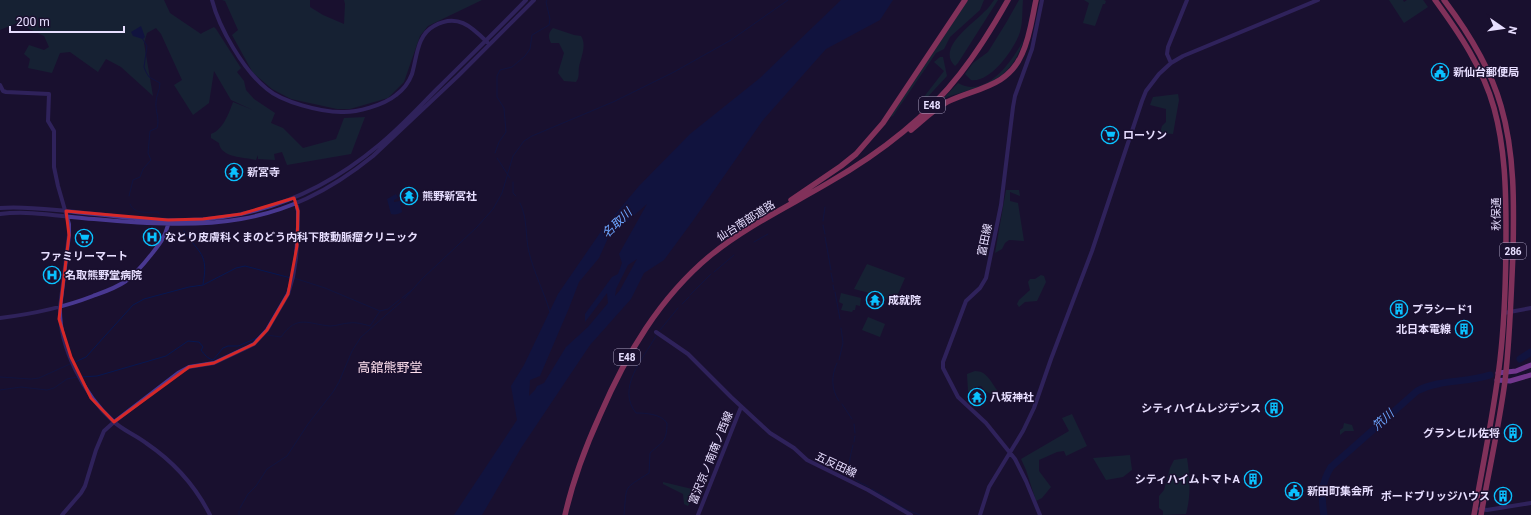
<svg xmlns="http://www.w3.org/2000/svg" width="1531" height="515" viewBox="0 0 1531 515" font-family="Roboto,'Noto Sans JP',sans-serif">
<style>
.green{fill:#133539}
.water{fill:#071751;fill-rule:evenodd}
.lines{fill:none;stroke-linecap:round;stroke-linejoin:round}
.stream{stroke:#071751;stroke-width:1}
.river{stroke:#071751;stroke-width:7}
.minor{stroke:#493891;stroke-width:4}
.major{stroke:#dd65ff;stroke-width:5}
.highway{stroke:#ff598f;stroke-width:5.5}
.marked{fill:none;stroke:#d62828;stroke-width:3;stroke-linejoin:round}
.labels{text-anchor:middle;dominant-baseline:central;stroke-width:3;stroke-linejoin:round;paint-order:stroke}
.shield{fill:#1a102f;stroke:#aaa0c1;stroke-width:1}
.shield-label{font-size:10px;font-weight:bold;fill:#e7deff}
.poi-label{font-size:11px;font-weight:bold;fill:#e7deff;stroke:#1a102f;text-anchor:start}
.street-label{font-size:11px;fill:#e7deff;stroke:#1a102f}
.water-label{font-size:12px;font-style:italic;fill:#6ca5ff;stroke:#1a102f}
.quarter-label{font-size:13px;fill:#ffe0ef;stroke:#1a102f}
</style>
<rect width="100%" height="100%" fill="#1a102f"/>
<!-- green -->
<path class="green" d="M0 0H164L170 13 201 34 202 33 214 27 216 29 241 68 237 72 244 81 246 90 254 99 275 113 271 123 283 128 303 148 336 139 344 118 365 117 351 154 287 165 282 152 274 154 275 160 258 159V155L256 160C244 157 221 158 219 143L211 138V134C223 130 229 113 233 102L253 110 231 100 214 71 209 103 193 115 174 85 182 80 161 34 156 28 147 33 144 43 153 96 121 67 106 59 98 72 70 52 60 53 52 73 28 68 30 59 24 54 29 45 44 50 49 47 44 36 17 23 0 30Z
M222 0H310V7L323 15 344 24 345 4 344 0H482L428 26 420 36 404 82 388 98 350 109H337L291 99 272 89 253 73 232 35 238 30 225 1Z
M968 0H984L980 10 950 37 944 49 936 53 893 116 890 117Z
M994 0H998L958 63 955 66C936 48 973 24 984 12 988 9 991 4 994 0Z
M1019 0H1023C1022 10 1023 22 1020 32 1015 48 991 83 971 80L965 74 973 63 988 52 1006 23Z
M1084 0H1104L1106 1 1105 4H1103L1095 26 1083 23 1089 3Z
M1389 0H1403L1404 2 1407 0H1423L1428 7 1404 23Z
M553 28 574 35 581 36C587 45 581 57 579 67 578 72 580 77 576 82L564 81 558 73 564 53 559 43H551C548 37 548 33 553 28Z
M1024 39C1010 83 986 84 947 97L942 100 958 83C986 100 1013 60 1024 39Z
M940 57H943L947 76 922 103 920 102 944 71 934 62Z
M1178 94 1179 100 1173 134 1160 133 1162 126 1166 122V109L1150 105 1153 97Z
M1006 190H1019L1020 196 1010 192V201L1018 203 1024 241 1009 240 1005 243 1002 249 995 253Z
M867 264 905 278 894 303 881 296 854 289Z
M1041 275 1044 276 1046 282 1037 301 1025 302 1019 307 1017 304 1019 300 1030 290 1028 282 1030 279H1035Z
M841 293 861 298 860 306 856 305 855 310H853L852 312 841 310 843 304 839 302Z
M868 317 885 324 880 337 862 330Z
M975 371C987 371 991 382 997 390L996 393 993 395 985 391 981 386 975 387 970 392 968 391 967 374Z
M1072 414 1087 446 1066 456 1064 451 1057 452 1039 460V471L1051 487 1042 498 1036 501 1026 470 1021 459 1069 431 1062 418Z
M1344 423 1352 425 1354 431H1345L1340 435V430L1343 428Z
M1130 455 1132 470 1123 477 1106 480 1093 458Z
M1187 458C1190 477 1191 496 1186 514L1163 515V511L1159 508V496L1164 490 1170 468 1174 460Z
M663 482 692 489 694 494 688 506 684 504 683 494 663 484Z"/>
<!-- water -->
<path class="water" d="M841 0H893L880 20 826 49 763 120 692 222 664 260 644 273 631 299 590 345 521 448 482 515H454L517 420 511 386 524 365 558 294 602 230 639 186 690 134 760 78ZM647 204 619 254 622 263 618 274 612 277 585 314V322L607 293 608 303 588 327 566 347 544 383 537 386 535 390 529 396 530 380 540 376 569 308 579 282 599 258 608 238ZM637 259 620 290 615 296 616 289 628 265Z
M141 26 145 37 143 39 133 36 131 32Z
M396 194 398 198 394 200V202L400 201 402 212C399 214 395 215 391 214L387 199Z"/>
<g class="lines">
<!-- stream -->
<path class="stream" d="M495 153 499 142 506 132 504 108 497 97V76L500 70 512 67 525 56 530 49 532 35 549 25 550 19 546 2 547 0
M497 158 510 178
M513 182V193L516 196
M129 196 133 180 140 177 143 169 151 160 148 153 150 131 157 128C160 119 155 111 156 102 156 96 160 90 160 83L149 77 146 72 144 67 147 46 142 38
M520 203C528 219 525 236 529 252 534 273 544 292 550 312
M130 204C134 215 149 212 158 212L159 214
M823 221 825 207
M823 225 825 234
M184 231C199 254 209 253 203 284
M825 237 831 270
M754 242 768 234
M714 272 734 255
M831 273 833 282
M294 278 325 288 380 311 388 309 399 300
M833 285 834 290
M835 292 840 319
M690 295 711 274
M402 298 412 290
M404 299 422 279 477 227 493 209 502 193 513 156 524 141 532 136 613 102 674 72 731 40 788 0
M682 304 689 297
M660 330 678 308
M267 335 281 337C297 314 308 324 330 326 337 326 343 323 349 323 356 322 363 324 370 326L380 311
M839 360 843 343 841 328
M73 363 86 357 133 305 144 299 189 287 203 285 236 268 245 266 291 278
M837 363C831 376 831 389 839 401
M0 377 31 379 39 378 70 364
M80 377 97 376 166 356 188 341 199 342 203 347 201 350C205 355 207 358 213 360L223 348 228 346H238L257 338
M0 390 21 387 47 390 54 388 67 379 77 377
M842 404 852 419
M854 424 855 433
M854 442 855 436
M853 445C851 454 846 469 853 477 856 482 864 484 869 487
M872 489 907 510 920 515
M240 508 248 494 256 486 267 469 287 456 308 424 333 392 339 382 352 351 361 337 401 302
M239 515V511
M624 515C627 483 623 490 649 473L650 453C662 442 667 442 667 423 661 414 646 413 636 413 616 388 643 359 656 336"/>
<!-- river -->
<path class="river" d="M1520 359 1531 352
M1324 515C1321 497 1321 483 1331 467L1417 391C1440 379 1466 383 1490 375"/>
<!-- minor -->
<path class="minor" d="M212 0C219 28 244 71 267 89 282 102 321 112 341 112 356 113 384 105 396 95 403 90 409 82 412 74 417 57 417 35 434 26 457 13 471 26 487 42
M1171 63 1167 54 1168 47 1187 0
M0 85 3 91 6 92 49 94 48 121 54 131V167L58 186 69 224V235L60 308C59 347 84 395 113 421 122 430 136 435 146 443 174 462 195 485 210 515
M0 208C22 206 45 209 67 211 106 215 145 221 185 220 257 219 323 192 379 145 400 128 419 107 438 88 467 59 497 30 526 0
M0 214C31 210 63 217 94 219 205 229 282 230 373 156L458 76 534 0
M1504 313 1531 308
M0 318C33 314 62 308 93 296 104 292 116 288 126 281 135 274 143 265 150 256 158 246 165 238 168 225
M656 332 688 354 731 397 770 433 794 448 807 460 868 490 911 515
M1480 509 1487 510 1531 503
M62 515 81 493 85 486 96 450 104 431 114 422 178 373 189 367 214 363 248 347 254 344 267 330 288 294 293 277 296 258 298 227V211L296 202
M698 515 741 407
M980 515 989 487 1023 431 1034 408 1051 359 1092 251 1142 101 1146 91 1159 74 1171 63 1183 56 1318 0
M1040 515 1026 481 1015 459 986 423 958 397 943 368V362L966 301 980 288 986 278 1001 205 1013 107 1015 96 1032 49 1042 0"/>
<!-- major -->
<path class="major" d="M1498 373 1516 371 1531 365
M1497 380 1510 381 1531 375"/>
<!-- highway -->
<path class="highway" d="M1435 0C1459 33 1483 68 1494 108 1505 148 1506 189 1506 231 1506 274 1505 317 1500 360 1494 412 1483 463 1474 515
M1444 0C1469 33 1490 67 1501 106 1515 154 1514 205 1513 254 1511 296 1510 338 1505 381 1499 426 1489 470 1481 515
M911 130C922 121 934 109 947 102 976 88 1008 87 1022 54 1030 37 1032 18 1036 0
M791 200 841 166 856 154 883 123 965 0
M565 515C573 480 585 448 600 415 626 355 659 298 711 255 747 226 789 206 828 183 877 155 925 119 960 74 978 51 994 25 1008 0"/>
</g>
<!-- marked area -->
<path d="M0 0H1531V515H0ZM294 198 298 211 297 246 288 294 267 330 254 344 214 363 189 367 114 422 91 398 71 357 59 319 69 235 66 211 168 220 203 219 241 214Z" fill="#1a102f" fill-opacity=".55" fill-rule="evenodd"/>
<path class="marked" d="M294 198 298 211 297 246 288 294 267 330 254 344 214 363 189 367 114 422 91 398 71 357 59 319 69 235 66 211 168 220 203 219 241 214Z"/>
<!-- icons -->
<defs>
<symbol id="civic-ring" viewBox="-11 -11 22 22"><circle r="9.5" fill="#1a102f" stroke="#0ac1ff" stroke-width="1.5"/><path d="M-.6-6.5H3V-4.5H.6V-3L4-1V1h2V6H-6V1h2V-1L-.6-3ZM-1.2 2.5V6h2.4V2.5Z" fill="#0ac1ff"/></symbol>
<symbol id="supermarket-ring" viewBox="-11 -11 22 22"><circle r="9.5" fill="#1a102f" stroke="#0ac1ff" stroke-width="1.5"/><path d="M-6-5.5h2.5l.6 2H6L4.5 2H-2.5L-4.4-4H-6ZM-1.5 3.2a1.3 1.3 0 1 0 .1 0ZM3 3.2a1.3 1.3 0 1 0 .1 0Z" fill="#0ac1ff"/></symbol>
<symbol id="temple-ring" viewBox="-11 -11 22 22"><circle r="9.5" fill="#1a102f" stroke="#0ac1ff" stroke-width="1.5"/><path d="M0-6L5-2H3V0L6.5 2.5H4V6H1.5V3h-3V6H-4V2.5H-6.5L-3 0V-2H-5Z" fill="#0ac1ff"/></symbol>
<symbol id="hospital-ring" viewBox="-11 -11 22 22"><circle r="9.5" fill="#1a102f" stroke="#0ac1ff" stroke-width="1.5"/><path d="M-5-5h3v3.5h4V-5h3V5h-3V1.5h-4V5h-3Z" fill="#0ac1ff"/></symbol>
<symbol id="building-ring" viewBox="-11 -11 22 22"><circle r="9.5" fill="#1a102f" stroke="#0ac1ff" stroke-width="1.5"/><path d="M-4-6H4V6H1V3H-1V6H-4ZM-2.5-4.3h1.7v1.8h-1.7ZM.8-4.3h1.7v1.8H.8ZM-2.5-1h1.7V.8h-1.7ZM.8-1h1.7V.8H.8Z" fill="#0ac1ff"/></symbol>
</defs>
<g fill-rule="evenodd">
<use href="#civic-ring" x="1430" y="62" width="20" height="20"/>
<use href="#supermarket-ring" x="1100" y="125" width="20" height="20"/>
<use href="#temple-ring" x="224" y="162" width="20" height="20"/>
<use href="#temple-ring" x="399" y="186" width="20" height="20"/>
<use href="#hospital-ring" x="142" y="227" width="20" height="20"/>
<use href="#supermarket-ring" x="74" y="228" width="20" height="20"/>
<use href="#hospital-ring" x="42" y="265" width="20" height="20"/>
<use href="#temple-ring" x="865" y="290" width="20" height="20"/>
<use href="#building-ring" x="1389" y="299" width="20" height="20"/>
<use href="#building-ring" x="1454" y="319" width="20" height="20"/>
<use href="#temple-ring" x="967" y="387" width="20" height="20"/>
<use href="#building-ring" x="1264" y="398" width="20" height="20"/>
<use href="#building-ring" x="1503" y="423" width="20" height="20"/>
<use href="#building-ring" x="1243" y="469" width="20" height="20"/>
<use href="#civic-ring" x="1284" y="481" width="20" height="20"/>
<use href="#building-ring" x="1493" y="486" width="20" height="20"/>
</g>
<g class="labels">
<!-- shield labels -->
<g class="shield">
<rect x="919" y="97" width="26" height="16" rx="3"/>
<rect x="1500" y="243" width="26" height="16" rx="3"/>
<rect x="614" y="349" width="26" height="16" rx="3"/>
</g>
<g class="shield-label">
<text x="932" y="105">E48</text>
<text x="1513" y="251">286</text>
<text x="627" y="357">E48</text>
</g>
<!-- poi labels -->
<g class="poi-label">
<text x="1453" y="72">新仙台郵便局</text>
<text x="1123" y="135">ローソン</text>
<text x="247" y="172">新宮寺</text>
<text x="422" y="196">熊野新宮社</text>
<text x="165" y="237">なとり皮膚科くまのどう内科下肢動脈瘤クリニック</text>
<text x="84" y="256" text-anchor="middle">ファミリーマート</text>
<text x="65" y="275">名取熊野堂病院</text>
<text x="888" y="300">成就院</text>
<text x="1412" y="309">プラシード1</text>
<text x="1451" y="329" text-anchor="end">北日本電線</text>
<text x="990" y="397">八坂神社</text>
<text x="1261" y="408" text-anchor="end">シティハイムレジデンス</text>
<text x="1500" y="433" text-anchor="end">グランヒル佐将</text>
<text x="1240" y="479" text-anchor="end">シティハイムトマトA</text>
<text x="1307" y="491">新田町集会所</text>
<text x="1490" y="496" text-anchor="end">ボードブリッジハウス</text>
</g>
<!-- street labels -->
<g class="street-label">
<text transform="translate(1496 214) rotate(-90)">秋保通</text>
<text transform="translate(746 221) rotate(-32)">仙台南部道路</text>
<text transform="translate(985 240) rotate(-78)">富田線</text>
<text transform="translate(711 458) rotate(-68)">富沢京ノ南南ノ西線</text>
<text transform="translate(836 465) rotate(25)">五反田線</text>
</g>
<!-- water labels -->
<g class="water-label">
<text transform="translate(617 223) rotate(-44)">名取川</text>
<text transform="translate(1383 420) rotate(-42)">笊川</text>
</g>
<!-- quarter labels -->
<g class="quarter-label">
<text x="390" y="367">高舘熊野堂</text>
</g>
</g>
<!-- north arrow -->
<g transform="translate(1503 28) rotate(103)" stroke="#1a102f" stroke-width="3" paint-order="stroke">
<path d="M0-3L7 15L0 10L-7 15Z" fill="#e7deff"/>
<text y="-6" font-size="11" font-weight="bold" text-anchor="middle" fill="#e7deff">N</text>
</g>
<!-- scale -->
<path d="M10 26v6h114v-6" fill="none" stroke="#e7deff" stroke-width="2"/>
<text x="16" y="26" font-size="12" fill="#e7deff" stroke="#1a102f" stroke-width="3" paint-order="stroke">200 m</text>
</svg>
